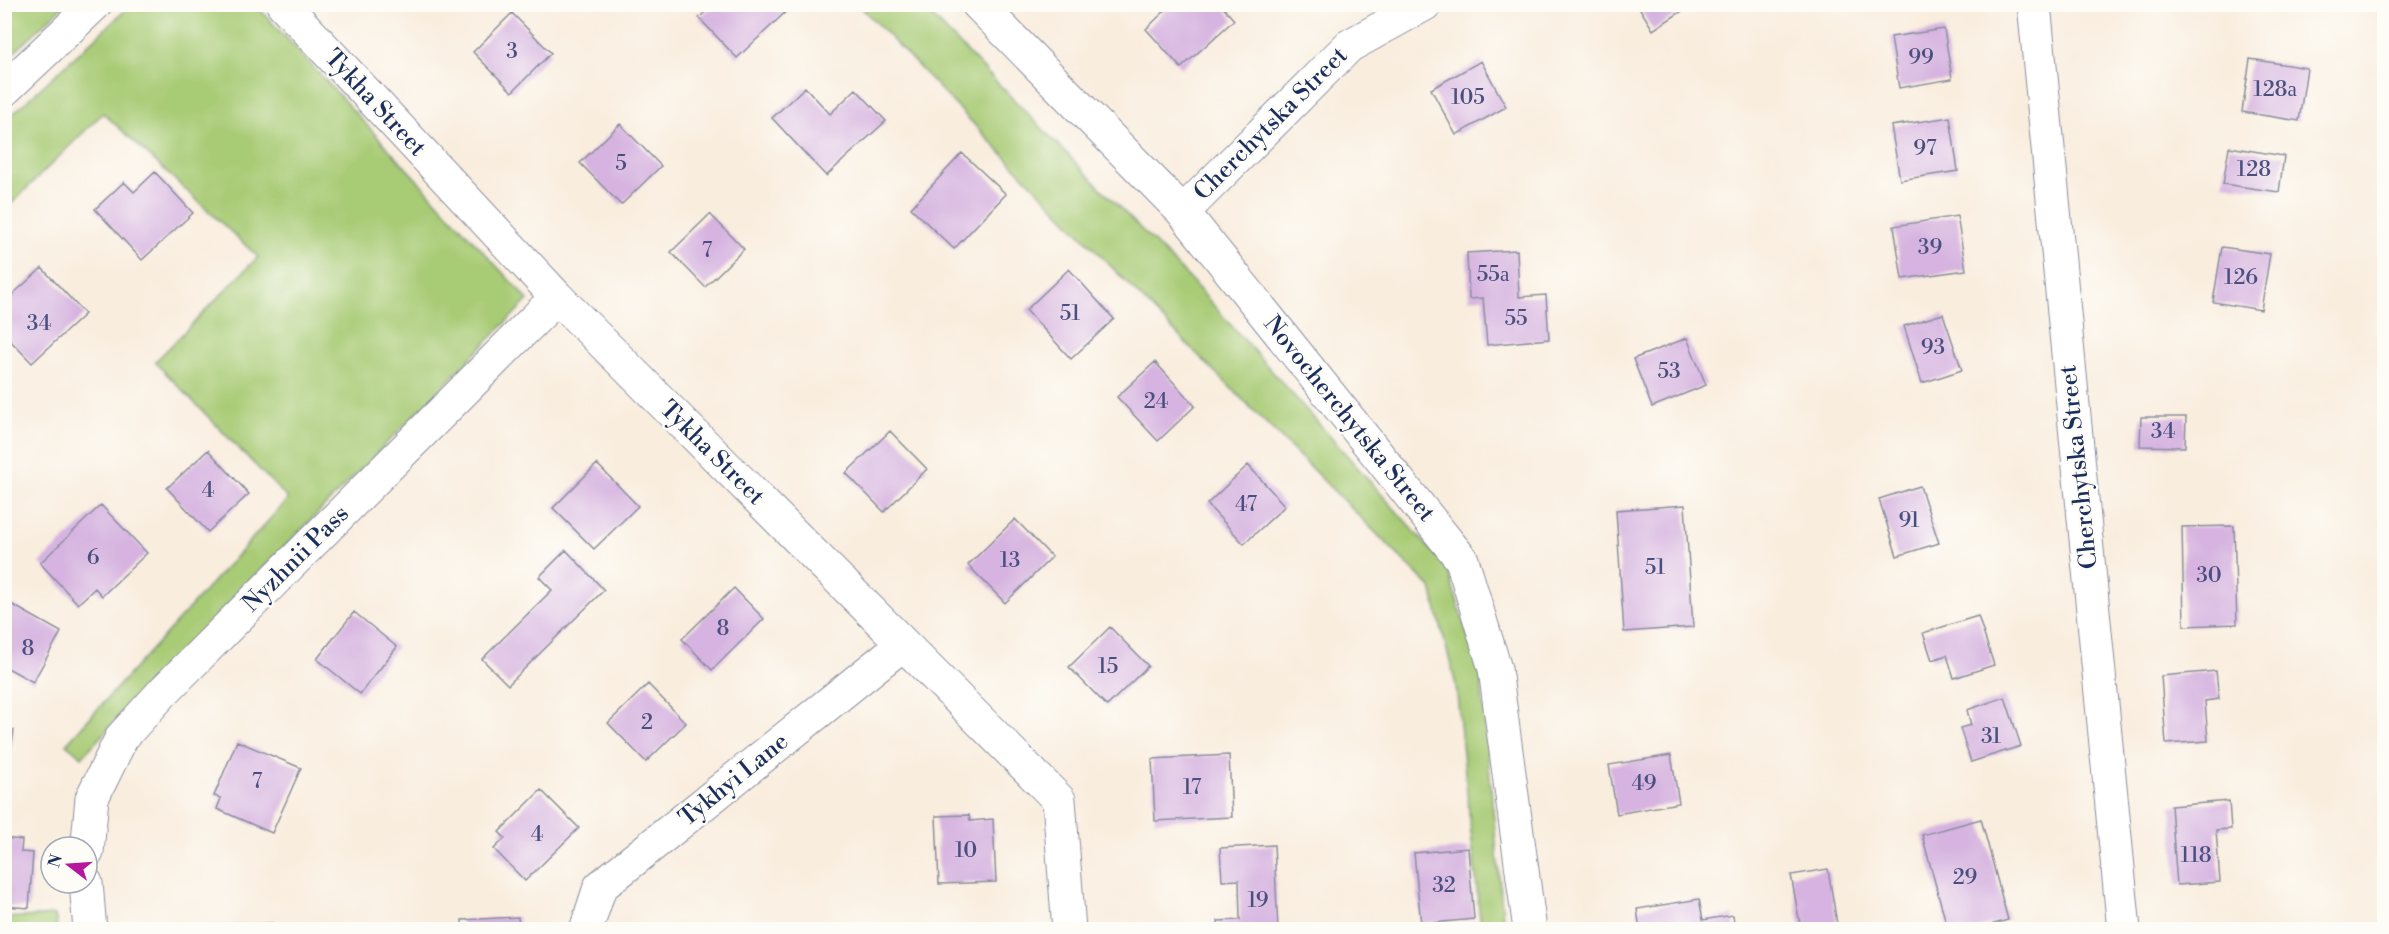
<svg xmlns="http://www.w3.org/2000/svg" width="2389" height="934" viewBox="0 0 2389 934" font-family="'Libre Bodoni',serif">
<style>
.green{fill:#a8cb74;stroke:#627d69;stroke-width:1.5}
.building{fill:#d6b3e0}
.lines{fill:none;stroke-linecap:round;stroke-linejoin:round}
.minor-casing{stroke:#8a8e9e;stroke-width:35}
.minor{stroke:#fff;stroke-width:33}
.labels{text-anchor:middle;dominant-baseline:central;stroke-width:5;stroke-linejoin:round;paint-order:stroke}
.number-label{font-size:21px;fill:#4a507e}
.street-label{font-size:24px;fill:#1b2f5e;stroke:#fdfcf7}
</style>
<rect width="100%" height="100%" fill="#fdfcf7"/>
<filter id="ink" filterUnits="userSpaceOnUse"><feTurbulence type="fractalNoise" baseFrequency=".0167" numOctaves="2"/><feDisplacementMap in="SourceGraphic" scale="12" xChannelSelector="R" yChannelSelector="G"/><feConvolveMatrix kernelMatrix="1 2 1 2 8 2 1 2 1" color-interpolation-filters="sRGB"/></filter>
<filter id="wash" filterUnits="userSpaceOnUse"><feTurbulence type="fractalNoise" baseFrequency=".008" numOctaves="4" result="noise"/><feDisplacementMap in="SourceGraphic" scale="24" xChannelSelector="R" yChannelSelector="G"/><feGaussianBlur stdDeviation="1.35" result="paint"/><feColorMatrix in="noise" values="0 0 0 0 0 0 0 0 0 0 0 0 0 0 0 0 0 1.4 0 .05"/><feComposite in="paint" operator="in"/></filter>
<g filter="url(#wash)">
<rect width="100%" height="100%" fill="#f9edde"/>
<!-- green -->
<path class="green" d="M5 4H64V5L5 61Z
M131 5H256L528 300 152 681 82 757 66 744 288 499 155 362 258 257 103 113 5 210V121Z
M859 5H921L1190 279 1447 568 1481 679 1504 929H1481L1456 685 1431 588 1154 311Z
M55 915 58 929H5V918Z"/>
<g id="blocks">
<!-- building -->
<path class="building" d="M713 4H794L737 58 699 18Z
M1172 4H1220L1234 20 1181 68 1146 29Z
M1637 4H1693L1653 30Z
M512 13 551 53 512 92 473 52Z
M1944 29 1952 79 1899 88 1891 37Z
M2250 59 2307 68 2299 121 2242 112Z
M1481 61 1506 107 1456 135 1431 89Z
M805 87 830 114 856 89 886 121 826 176 772 118Z
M1950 117 1958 171 1900 180 1891 126Z
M620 124 661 166 621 205 580 163Z
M2229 147 2284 156 2279 192 2223 184Z
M962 153 1006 194 954 249 911 208Z
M155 172 193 213 142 260 95 209 124 182 134 192Z
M710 214 744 249 705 287 671 252Z
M1957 216 1966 270 1902 279 1894 226Z
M2222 247 2270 254 2261 310 2213 302Z
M1517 250 1519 297 1546 295 1549 339 1487 345 1483 298 1469 299 1467 253Z
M42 268 85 314 32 363 4 334V302Z
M1069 269 1114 319 1071 359 1026 310Z
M1943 314 1962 370 1922 383 1904 326Z
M1687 338 1706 385 1652 407 1633 359Z
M1155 362 1195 406 1158 441 1117 397Z
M2141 417H2186L2185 447 2140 446Z
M890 431 927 469 884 512 846 473Z
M208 450 249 494 208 532 167 488Z
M597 464 638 506 594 549 553 508Z
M1248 465 1285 506 1244 544 1207 504Z
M1920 486 1939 543 1897 556 1879 499Z
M101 505 147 553 102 596 95 588 78 604 40 563Z
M1685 505 1693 627 1624 632 1616 510Z
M1015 519 1052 557 1005 603 968 565Z
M2234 526 2237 624 2184 626 2182 527Z
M566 550 604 590 508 685 482 659 552 590 539 577Z
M734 588 764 619 712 670 682 639Z
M4 600 61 632 33 682 4 666Z
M354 612 397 647 360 694 317 659Z
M1978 616 1994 665 1954 678 1947 655 1932 660 1923 633Z
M1110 627 1148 666 1107 706 1069 667Z
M2216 671 2219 699 2205 701 2208 741 2166 744 2161 676Z
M648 684 686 723 646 762 608 723Z
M2005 697 2021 746 1971 762 1960 728 1971 725 1967 710Z
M4 728 14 730 6 775H4Z
M237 741 301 768 272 833 217 809 221 798 214 796Z
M1229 755 1232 817 1155 821 1152 759Z
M1671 755 1679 803 1617 814 1609 765Z
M541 790 579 828 525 881 494 849 505 838 499 832Z
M2229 801 2231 829 2216 830 2220 882 2177 885 2171 806Z
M969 815 970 821 993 819 996 882 939 884 936 816Z
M1981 819 2008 920 1973 930H1948L1922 835Z
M4 838 22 840 21 852 33 853 29 908 4 906Z
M1274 845 1278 930H1218V921L1240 920 1239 880 1222 881 1220 848Z
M1468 848 1474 919 1421 924 1414 853Z
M1828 869 1838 930H1801L1791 875Z
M1699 899 1703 920 1733 915 1735 930H1640L1637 909Z
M518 917 519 930H462V920Z
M272 923V930H210V926Z"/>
</g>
</g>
<g filter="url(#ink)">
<use href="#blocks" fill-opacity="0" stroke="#8a8e9e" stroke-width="1.5"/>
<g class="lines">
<defs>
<path id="minor" d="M283 4 557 297 1059 800 1069 930
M978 4 1183 212 1462 560 1495 669 1530 930
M2034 4 2124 930
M4 90 95 4
M1183 212 1349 46 1425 4
M87 852 92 798 122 737 164 691 557 297
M86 883 90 930
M586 930 600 887 903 644"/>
</defs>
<!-- minor casing -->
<use href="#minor" class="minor-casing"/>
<!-- minor -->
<use href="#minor" class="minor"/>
</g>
</g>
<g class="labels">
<!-- number labels -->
<g class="number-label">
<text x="512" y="52">3</text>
<text x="1921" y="58">99</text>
<text x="2275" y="90">128а</text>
<text x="1468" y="98">105</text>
<text x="1925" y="149">97</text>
<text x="621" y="164">5</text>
<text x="2254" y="170">128</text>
<text x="1930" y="248">39</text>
<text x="707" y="251">7</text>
<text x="1493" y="275">55а</text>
<text x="2241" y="278">126</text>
<text x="1070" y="314">51</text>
<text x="1516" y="319">55</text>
<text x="39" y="324">34</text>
<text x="1933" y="348">93</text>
<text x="1669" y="372">53</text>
<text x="1156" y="402">24</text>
<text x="2163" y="432">34</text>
<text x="208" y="491">4</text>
<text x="1246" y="505">47</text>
<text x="1909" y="521">91</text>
<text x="93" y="558">6</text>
<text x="1010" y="561">13</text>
<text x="1655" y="568">51</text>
<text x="2209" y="576">30</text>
<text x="723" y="629">8</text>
<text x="28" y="649">8</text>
<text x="1108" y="667">15</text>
<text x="647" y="723">2</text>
<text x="1991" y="737">31</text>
<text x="257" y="782">7</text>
<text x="1644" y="784">49</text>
<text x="1192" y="788">17</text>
<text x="537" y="835">4</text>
<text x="966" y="851">10</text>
<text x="2196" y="856">118</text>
<text x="1965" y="878">29</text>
<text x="1444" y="886">32</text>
<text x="1258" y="901">19</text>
</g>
<!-- street labels -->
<g class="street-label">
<text transform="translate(375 103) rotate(47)">Tykha Street</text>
<text transform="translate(1271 124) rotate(-45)">Cherchytska Street</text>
<text transform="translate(1349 419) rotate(51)">Novocherchytska Street</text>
<text transform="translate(712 453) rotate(45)">Tykha Street</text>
<text transform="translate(2079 467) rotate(-96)">Cherchytska Street</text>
<text transform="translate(296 559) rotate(-45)">Nyzhnii Pass</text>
<text transform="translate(734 780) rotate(-39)">Tykhyi Lane</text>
</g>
</g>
<!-- margin -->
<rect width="2389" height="934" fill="none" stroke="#fdfcf7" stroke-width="24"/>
<!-- north arrow -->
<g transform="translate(69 865) rotate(287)"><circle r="28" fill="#fdfcf7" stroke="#a3aaba" stroke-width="1.5"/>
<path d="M0-4.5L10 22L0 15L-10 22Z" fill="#b5179e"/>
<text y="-9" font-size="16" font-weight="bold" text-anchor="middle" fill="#1b2f5e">N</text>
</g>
</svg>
